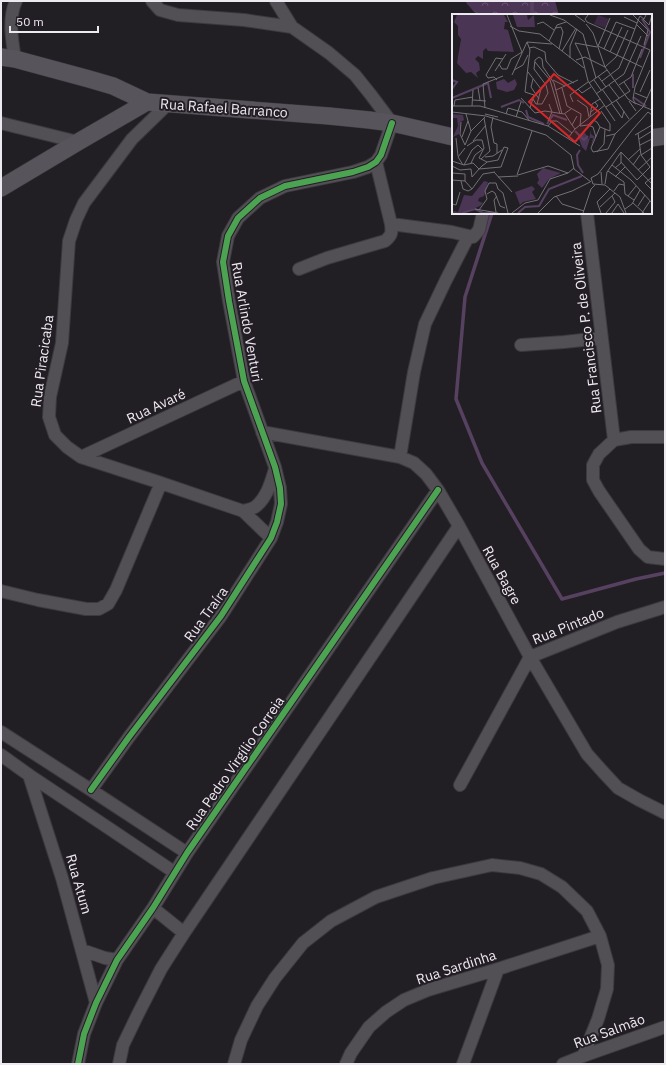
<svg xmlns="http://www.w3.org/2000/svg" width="666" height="1065" viewBox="0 0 666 1065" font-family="'IBM Plex Sans',sans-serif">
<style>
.forest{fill:url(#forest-crowns)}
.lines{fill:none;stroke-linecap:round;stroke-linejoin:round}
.stream{stroke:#574161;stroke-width:3.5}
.street-casing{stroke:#3c3a3e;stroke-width:14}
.secondary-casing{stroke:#3c3a3e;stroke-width:18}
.street{stroke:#525054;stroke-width:12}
.secondary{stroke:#58545b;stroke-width:17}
.cycleway-casing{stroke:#231d26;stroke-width:8}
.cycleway{stroke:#4ca352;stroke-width:6}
.labels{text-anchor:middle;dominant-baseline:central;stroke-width:4;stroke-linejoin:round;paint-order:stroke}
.street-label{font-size:14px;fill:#ede9f0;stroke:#231d26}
.inset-river{fill:none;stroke:#574161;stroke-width:2}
.inset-road{fill:none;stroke:#737076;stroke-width:1}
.view{fill:#d62828;fill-opacity:0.15;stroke:#d62828;stroke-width:2}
.inset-edge{fill:none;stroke:#ede9f0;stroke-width:2}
</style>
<defs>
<pattern id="forest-crowns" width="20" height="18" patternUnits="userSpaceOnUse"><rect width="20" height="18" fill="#4b3554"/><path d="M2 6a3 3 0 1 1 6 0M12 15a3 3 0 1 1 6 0" fill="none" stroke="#65526d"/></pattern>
</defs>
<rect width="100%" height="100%" fill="#221f24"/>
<!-- forest -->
<path class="forest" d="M465 1H555L559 15H483L474 12Z"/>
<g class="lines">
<!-- stream -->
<path class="stream" d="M532 1V15
M492 213 465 297 456 399 482 463 562 599 636 579 665 573"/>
<defs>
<path id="street" d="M276 1 292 27
M15 59C12 41 8 18 16 1
M168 104 132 139 84 203 76 220 69 241 62 343 50 397 49 417 55 435 67 447 81 457 161 483 243 511 271 538
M1 123 78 142
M587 213 614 440
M391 224 452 232 473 237 479 230 483 213
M299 269 327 258 385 241C392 235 392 233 391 224L376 162
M521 345 564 342 601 338
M262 432 400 457 414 463 426 474 438 490 459 526 530 657 587 754 604 773 618 788 639 800 665 813
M614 440 599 454 593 465V480L599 491 639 549 648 557 665 559
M614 440 631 437H665
M81 457 244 381
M400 457 414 372 425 324 446 280 468 237
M243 511C247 510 252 509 255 507 267 498 271 482 275 469
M1 591 38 600 86 609H99L108 604 116 590 161 483
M1 732 91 790 187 853
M1 755 29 775 104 825 174 872
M29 775 62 878 96 1003
M460 785 530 657 617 622 665 607
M91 790 129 737 221 616 271 538 277 522 281 504 280 488 275 467 244 381 229 301 223 262 228 236 238 218 260 198 285 186 353 172 368 167 376 162 381 155 392 123 371 95 355 75 329 53 292 27 244 20 178 15 160 10 152 1
M153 908 184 933
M82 950 105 958 117 960
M78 1064 84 1034 96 1003 117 960 153 908 187 853 438 490
M119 1064 123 1045 138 1014 161 969 184 933 459 526
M234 1064 241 1040 257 1006 275 978 303 943 331 921 376 897 433 878 492 865 520 868 541 874 562 887 587 911 600 936 608 965 607 989 598 1019 583 1056
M346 1064 351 1053 369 1027 386 1012 404 1000 428 990 498 969 600 936
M463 1064 498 969
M563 1064 583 1056 665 1027"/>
<path id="secondary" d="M1 57 15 59 89 79 113 86 147 102 329 116 369 120 392 123 453 137
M651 138 665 136
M1 188 78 142 147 102"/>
</defs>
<!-- street casing -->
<use href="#street" class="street-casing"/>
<!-- secondary casing -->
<use href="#secondary" class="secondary-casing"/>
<!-- street -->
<use href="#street" class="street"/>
<!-- secondary -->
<use href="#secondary" class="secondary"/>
<defs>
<path id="cycleway" d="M91 790 129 737 221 616 271 538 277 522 281 504 280 488 275 467 244 381 229 301 223 262 228 236 238 218 260 198 285 186 353 172 368 167 376 162 381 155 392 123
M78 1064 84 1034 96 1003 117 960 153 908 187 853 438 490"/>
</defs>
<!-- cycleway casing -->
<use href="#cycleway" class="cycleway-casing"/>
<!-- cycleway -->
<use href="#cycleway" class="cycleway"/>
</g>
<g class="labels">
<!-- street labels -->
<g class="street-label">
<text transform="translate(224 108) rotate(4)">Rua Rafael Barranco</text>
<text transform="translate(247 322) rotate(80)">Rua Arlindo Venturi</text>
<text transform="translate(586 328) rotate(-97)">Rua Francisco P. de Oliveira</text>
<text transform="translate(42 361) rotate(-82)">Rua Piracicaba</text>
<text transform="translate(156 406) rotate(-25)">Rua Avaré</text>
<text transform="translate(502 575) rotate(61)">Rua Bagre</text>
<text transform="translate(206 614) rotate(-54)">Rua Traíra</text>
<text transform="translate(568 626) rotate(-22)">Rua Pintado</text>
<text transform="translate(235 763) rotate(-55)">Rua Pedro Virgílio Correia</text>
<text transform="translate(79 884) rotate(74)">Rua Atum</text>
<text transform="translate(456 967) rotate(-18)">Rua Sardinha</text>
<text transform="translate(609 1031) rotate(-20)">Rua Salmão</text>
</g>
</g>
<!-- overview -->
<g transform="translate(452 14)">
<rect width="200" height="200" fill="#221f24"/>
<path d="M146 1 157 5 153 14 142 10Z" fill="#3b2943"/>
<path d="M5 1H52L56 8H53L52 15 56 16 62 38 36 37 34 34 31 37V45L26 42 23 45 27 49 28 56 24 59 26 64 19 58 14 59 5 49 9 25 6 21V12L2 8ZM61 1H75L76 6 82 1 83 13H65ZM52 65 56 69 63 65 65 70 62 76 55 78 45 75 44 68ZM0 100 11 101 12 106 8 108 7 120 1 123 6 112 5 104H0ZM139 116V120L143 123 139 132 141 124H138L134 137 130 133 126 122 133 119 137 125ZM91 154 109 159 97 165 90 174 85 169 87 166 85 160ZM32 167 36 168 32 182 27 184 26 187 31 189 28 192 11 199H0L2 197 6 198 12 181 20 182ZM80 172 83 175 80 178 84 185 71 188 68 191 63 178Z" fill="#4b3554"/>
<path class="inset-river" d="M188 44 198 18 190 5M0 66 5 68 0 75M181 74V60M181 83 194 92M0 84 36 69 39 84M49 93 67 86 72 89M74 96 76 103 92 110M95 110 101 101 115 106M123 117 132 126 136 122M128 136 125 141 126 151 131 159M10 199 23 195 31 199H42M66 199 73 193 87 192 97 175 130 162"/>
<path class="inset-road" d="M55 1 70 38M98 1 112 6 131 20 144 64M123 1 133 8M136 1 133 5 135 8 198 36 183 73 181 85 183 89 200 96M181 1 196 16 192 31M172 3 185 9M158 4 146 32 190 53M191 5 197 11 200 1M85 10 91 8 102 16M134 10 141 19 153 53 176 85 184 90M185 11 196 22M58 12 67 17 88 20 132 54M103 14 109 13 111 18 107 35M97 27 105 11 114 8M75 28 78 36 73 78 82 81 78 94M178 28 187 4 188 2 192 5 194 1M123 29 130 43 136 67 163 107M123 29 145 33M77 34 82 33 93 38 94 47M152 35 164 8 183 15M110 37 124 14M158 38 170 13M118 44V32L125 15M124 46 133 43 153 53 164 43 176 16M94 47 106 61 122 69M83 48 98 66 108 100M47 50 50 55H55L59 45 70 38M62 56 71 51 76 41M43 57 54 40M76 58 89 75 85 90M60 61 75 28 100 30M146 62 154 73M81 65 79 73 87 85M45 66 42 63 36 64 34 61 44 44 51 45M101 66 113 72M142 66 149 76M150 67 167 54 178 28M137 69 155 56M157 71 167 84M167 71 179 63 190 35M26 74 28 86M110 74 115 92 129 100 128 112M126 75 130 79 139 73M150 75 160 89M104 76 126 66M188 78 198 56M183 79 195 84M144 80 172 60 189 22M69 84 83 99 93 97 112 100 119 95M81 85 84 90H90L96 79 94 71 82 55 83 46 87 43 90 45 91 53 102 69 110 100M21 86 34 87M125 86 135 93 137 103M164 86 177 105M177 87 184 97M121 88 118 81 136 68M160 90 170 104 172 97M0 92H28L96 112 128 132M2 92 3 86 21 83M20 92 21 76M154 93 178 77 172 68M33 94 31 70 51 62M0 98 34 102 94 121 119 141 122 155 139 168M139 98 146 92 143 88M14 100 19 117M33 100 46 103M54 100 56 94 70 98 78 107M113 100 120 111M138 102 140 90 148 85M41 103 39 113 42 129 45 130V139M64 103 69 88M96 107 100 98 97 90M9 108 8 120 13 131M145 108 148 113 158 117V110L149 97M136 111 141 113 144 123M96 112 100 107H105L120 119M128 112 136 111 141 106 145 108M148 113 139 134 141 138 156 135 163 120M123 115 120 111 125 102M186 119 189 141M183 121 200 111M154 122 163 120 191 93 200 73M10 123 16 107M4 124 6 142M116 124 123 115 153 91M187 125 200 117M21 127 34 111M13 131 19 117 33 103M188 131 200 125M15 132 24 126H30L32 134 27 144 35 148M145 138 152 130 153 115M169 138 200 170M189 141 200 134M33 143 41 142 50 136M29 145 38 137 32 104M176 146 188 135M0 147 12 151 21 149 27 155M169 148 185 166M19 149 23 141 31 135M11 151 6 143 13 134M12 151 20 136 26 131 30 135M160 151 179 166 200 189M181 151 188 141M0 152 8 156 19 155 20 163M163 154 169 149V139M186 156 200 143M156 157 172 168 173 180 182 186M42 158 60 178M149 158 150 170M0 159 13 160V167M65 161 80 117M66 161 96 152 116 159M20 163 27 155 30 152 34 149 35 148 46 146 52 133 56 134 49 153 27 155M46 163 66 162M163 163 173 153M200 163 193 169 200 176M0 166 13 167 20 175 31 160 43 158M185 166 198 153 189 141M9 167 11 175 16 177 20 175M141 170 139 164 146 160 181 115 196 98 200 101M141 170 153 171 168 183 174 199M153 170 155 158 169 138M46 175 51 179 56 199M162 177 167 170 172 171M35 180 40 177 43 179 48 192 53 194M104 182 110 190 132 197M176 182 184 172M181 189 192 199M0 190 4 191 8 178M186 192 193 181M148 193 163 179M23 195 46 199M173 195 180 190 188 176M27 196 35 185 33 177 37 169H44L46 175M44 198 42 186 45 182M60 199 73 189 86 186 98 165 116 159 122 154M86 199 102 183 120 177 138 168M131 199 139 175 143 171M149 199 145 188 158 175M154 199 163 188 160 182M160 199 166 190 172 199M190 199 198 187"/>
<path class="view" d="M102 60 148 99 123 128 77 88Z"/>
<rect width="200" height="200" class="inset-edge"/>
</g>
<!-- border -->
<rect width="666" height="1065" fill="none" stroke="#ede9f0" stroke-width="4"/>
<!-- scale -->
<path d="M10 26v6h88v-6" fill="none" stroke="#ede9f0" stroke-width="2"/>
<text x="16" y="26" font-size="12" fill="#ede9f0" stroke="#231d26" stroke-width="3" paint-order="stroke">50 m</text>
</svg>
